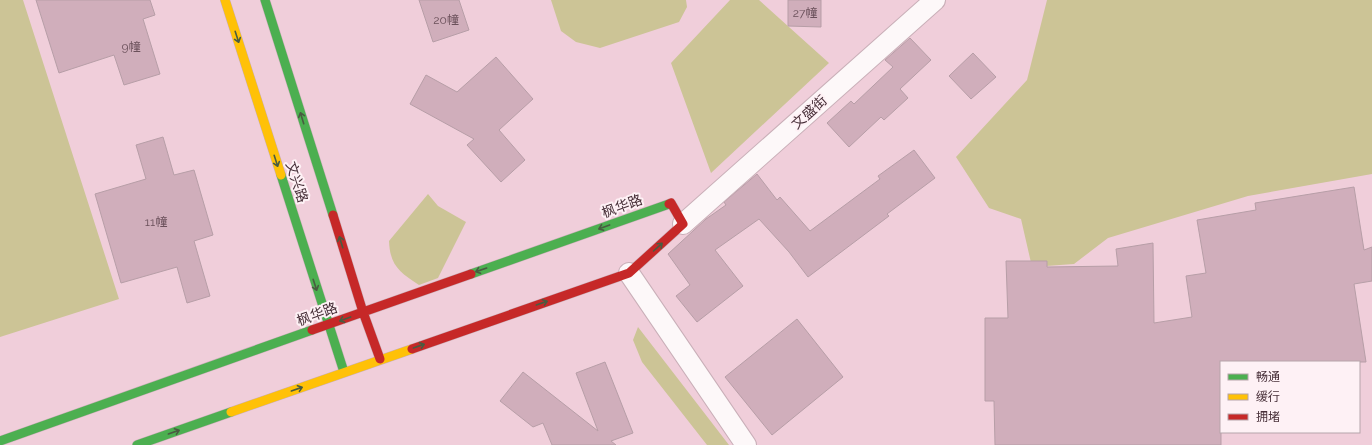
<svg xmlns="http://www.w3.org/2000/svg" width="1372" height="445" viewBox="0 0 1372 445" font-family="Raleway,'Noto Sans SC',sans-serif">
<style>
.green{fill:#ccc496}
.building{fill:#d0aebb;stroke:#b79ea7}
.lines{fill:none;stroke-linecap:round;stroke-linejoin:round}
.street-casing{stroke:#c9afb8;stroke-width:22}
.fast-casing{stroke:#c9afb8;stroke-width:10}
.slow-casing{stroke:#c9afb8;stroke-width:10}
.jam-casing{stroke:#c9afb8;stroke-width:10}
.street{stroke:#fdf8f9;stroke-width:20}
.fast{stroke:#4caf50;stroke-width:9}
.slow{stroke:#ffc107;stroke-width:9}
.jam{stroke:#c62828;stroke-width:9}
.oneway{stroke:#495c41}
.labels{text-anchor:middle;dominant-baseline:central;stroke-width:4;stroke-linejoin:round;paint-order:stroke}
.number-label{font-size:12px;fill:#6a505a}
.street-label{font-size:14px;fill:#483039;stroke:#fef1f5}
</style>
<rect width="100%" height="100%" fill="#f0ceda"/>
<!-- green -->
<path class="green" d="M0 0H23L119 299 0 337Z
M551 0H686L687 7 679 22 600 48 576 42 561 31Z
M730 0H759L829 63 711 173 671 63Z
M1047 0H1372V174L1248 196 1108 238 1074 264 1032 267 1021 219 989 208 956 157 1027 80Z
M428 194 438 206 466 222 438 278 419 285C399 272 390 265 389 241Z
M638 327 729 445H707L642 362 633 340Z"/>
<!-- building -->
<path class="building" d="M36 0H150L155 15 143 19 160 74 124 85 114 55 59 73Z
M419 0H459L469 30 433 42Z
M788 0H821V27L788 26Z
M910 38 931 60 900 89 908 98 884 120 881 117 849 147 827 123 851 101 854 104 893 67 885 60Z
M973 53 996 77 971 99 949 76Z
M496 57 533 99 499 130 525 160 501 182 467 145 474 139 410 104 426 75 457 92Z
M163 137 174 175 194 170 213 235 194 241 210 296 187 303 177 267 121 283 95 194 146 179 136 145Z
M914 150 935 178 887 214 889 216 808 277 789 252 759 219 715 250 743 286 697 322 676 296 690 285 668 254 706 219 726 205 724 202 757 174 777 200 780 197 810 231 880 179 878 176Z
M1354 187 1364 250 1372 247V281L1354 284 1366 362H1221V445H995L994 401H985V318H1008L1006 261H1047V267L1118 266 1116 249 1153 243 1154 323 1192 317 1186 276 1206 273 1197 220 1256 210 1255 203Z
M797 319 843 377 772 435 725 377Z
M605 362 633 433 611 441 616 445H552L543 423 533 427 500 401 523 372 598 431 576 373Z"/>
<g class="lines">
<defs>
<path id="street" d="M683 224 935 0
M629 273 746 445"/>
<path id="fast" d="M265 0 333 215
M281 175 344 372
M471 274 669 204
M0 441 312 330
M137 445 231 412"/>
<path id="slow" d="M225 0 281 175
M231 412 412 349"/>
<path id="jam" d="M333 215 363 312 380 359
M312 330 471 274
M412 349 629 273 683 224 671 203 669 204"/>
</defs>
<!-- street casing -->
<use href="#street" class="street-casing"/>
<!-- fast casing -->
<use href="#fast" class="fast-casing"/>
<!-- slow casing -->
<use href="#slow" class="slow-casing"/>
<!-- jam casing -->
<use href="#jam" class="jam-casing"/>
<!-- street -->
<use href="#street" class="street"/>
<!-- fast -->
<use href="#fast" class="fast"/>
<!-- slow -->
<use href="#slow" class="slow"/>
<!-- jam -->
<use href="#jam" class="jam"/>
</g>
<!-- one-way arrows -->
<defs><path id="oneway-shaft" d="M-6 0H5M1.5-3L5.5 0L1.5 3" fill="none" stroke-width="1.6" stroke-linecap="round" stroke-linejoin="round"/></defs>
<g class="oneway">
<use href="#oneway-shaft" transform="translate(237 37) rotate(72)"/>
<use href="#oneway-shaft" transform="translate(302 118) rotate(-107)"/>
<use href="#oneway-shaft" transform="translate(276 161) rotate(72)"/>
<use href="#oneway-shaft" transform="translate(604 227) rotate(160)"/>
<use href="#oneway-shaft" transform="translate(341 242) rotate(-107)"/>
<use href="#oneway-shaft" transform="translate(658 247) rotate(-42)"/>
<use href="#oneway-shaft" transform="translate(481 270) rotate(161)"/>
<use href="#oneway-shaft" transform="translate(315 285) rotate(72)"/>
<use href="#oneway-shaft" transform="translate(542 303) rotate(-19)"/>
<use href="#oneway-shaft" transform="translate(345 319) rotate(160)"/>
<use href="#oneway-shaft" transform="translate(419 346) rotate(-19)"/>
<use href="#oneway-shaft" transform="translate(297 389) rotate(-19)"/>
<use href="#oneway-shaft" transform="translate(174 432) rotate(-19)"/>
</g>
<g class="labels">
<!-- number labels -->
<g class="number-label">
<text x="805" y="13">27幢</text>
<text x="446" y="20">20幢</text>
<text x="131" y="47">9幢</text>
<text x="156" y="222">11幢</text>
</g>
<!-- street labels -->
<g class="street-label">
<text transform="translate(809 112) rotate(-42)">文盛街</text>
<text transform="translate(297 182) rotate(72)">文兴路</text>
<text transform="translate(622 206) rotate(-20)">枫华路</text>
<text transform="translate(317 314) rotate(-20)">枫华路</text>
</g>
</g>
<!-- legend -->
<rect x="1220" y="361" width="140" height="72" fill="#fef1f5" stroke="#b5a4aa"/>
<rect x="1228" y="374" width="20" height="6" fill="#4caf50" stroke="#b5a4aa"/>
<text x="1256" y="381" font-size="12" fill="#483039">畅通</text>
<rect x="1228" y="394" width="20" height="6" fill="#ffc107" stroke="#b5a4aa"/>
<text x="1256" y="401" font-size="12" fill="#483039">缓行</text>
<rect x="1228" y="414" width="20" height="6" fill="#c62828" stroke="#b5a4aa"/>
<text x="1256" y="421" font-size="12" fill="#483039">拥堵</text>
</svg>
